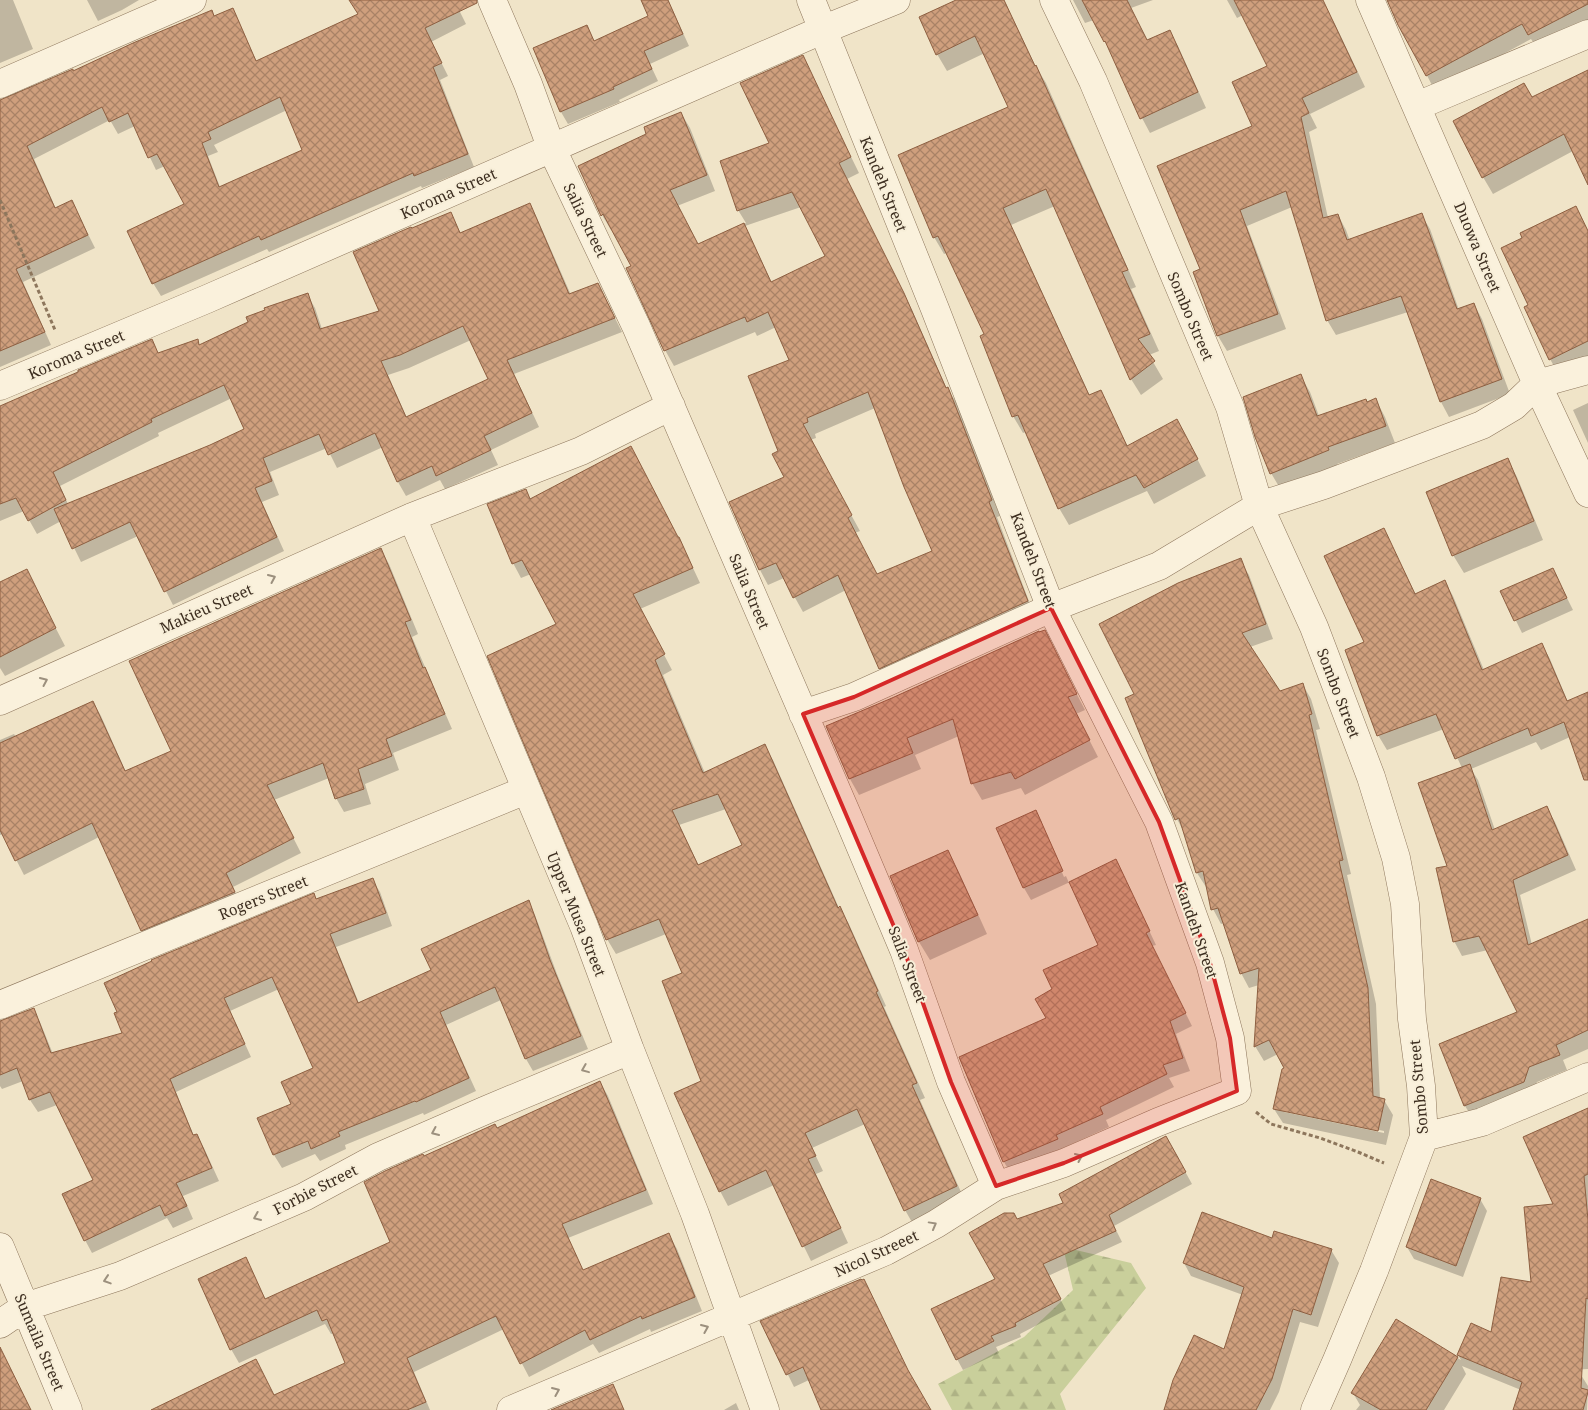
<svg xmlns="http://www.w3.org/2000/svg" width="1588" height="1410" viewBox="0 0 1588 1410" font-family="'Noto Serif',serif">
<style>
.forest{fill:url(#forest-firs)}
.shadow{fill:#0003;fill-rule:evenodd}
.building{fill:url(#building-cross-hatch);stroke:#8d5f41;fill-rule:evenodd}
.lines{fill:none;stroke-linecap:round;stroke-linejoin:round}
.street-casing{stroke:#8d765c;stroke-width:29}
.path{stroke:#8d765c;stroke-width:3;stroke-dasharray:4 2.5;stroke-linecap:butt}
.street{stroke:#faf1dc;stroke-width:28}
.oneway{stroke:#9c907e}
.marked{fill:#d62828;fill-opacity:0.2;stroke:#d62828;stroke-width:4;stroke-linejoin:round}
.labels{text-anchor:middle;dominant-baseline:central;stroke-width:4;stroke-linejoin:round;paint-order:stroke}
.street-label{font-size:15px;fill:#3d2e20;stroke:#f7eed8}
</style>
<defs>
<pattern id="forest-firs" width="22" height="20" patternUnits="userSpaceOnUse" patternTransform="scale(1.25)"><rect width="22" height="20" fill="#c9cf9b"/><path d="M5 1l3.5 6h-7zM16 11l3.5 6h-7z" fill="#aeb285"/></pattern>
<pattern id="building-cross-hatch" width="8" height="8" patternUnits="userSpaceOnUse" patternTransform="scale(1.25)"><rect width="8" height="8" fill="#cf9f7d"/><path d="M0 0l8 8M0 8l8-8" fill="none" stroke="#a98266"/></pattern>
</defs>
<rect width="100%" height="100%" fill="#f0e4c8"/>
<!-- forest -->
<path class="forest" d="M1063 1247 1131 1263 1146 1288 1060 1394 1066 1410H952L938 1384 1024 1337 1073 1290Z"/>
<!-- shadow -->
<path class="shadow" d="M0 0H13L33 49 0 63Z
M87 0H139L122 10 98 21Z
M350 0H454L466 24 431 42 448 76 440 80 474 167 422 188 421 186 269 252 267 249 161 296 153 283 185 204 165 166 156 170 135 126 118 134 110 120 34 159 56 209 72 202 95 248 23 282 51 345 0 367V101L232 9 257 62 359 15ZM287 110 303 150 220 187 208 156 218 152 214 145Z
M642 0H668L689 46 650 64 658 81 619 100 620 102 568 124 561 112 535 49 587 27 595 42 650 17Z
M959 0H1004L1036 67 1046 83 1136 287 1131 289 1159 351 1149 355 1163 379 1141 395 1131 379 1055 206 1011 225 1090 396 1100 392 1128 447 1186 437 1206 476 1154 504 1147 491 1069 525 1059 508 1026 432 1023 433 1013 416 986 335 947 253 944 254 934 237 1010 108 985 53 947 71 937 54Z
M1073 0H1153L1131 8 1148 41 1169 31 1178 46 1206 108 1150 133 1142 118 1112 53 1094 20 1085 23Z
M1227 0H1321L1335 24 1365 87 1310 114 1317 128 1309 132 1328 218 1338 215 1346 230 1350 241 1421 214 1430 229 1459 310 1474 304 1482 319 1510 394 1449 417 1441 402 1408 312 1336 335 1327 320 1292 207 1247 226 1286 329 1227 351 1218 336 1194 273 1201 270 1254 126 1269 67 1243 15 1237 18Z
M1388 0H1588V23L1538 49 1531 39 1435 91Z
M802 57 859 173 847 179 912 310 947 389 957 403 1000 516 997 517 1035 617 889 683 880 668 846 590 803 612 784 578 768 585 760 570 730 502 786 478 779 452 791 360 776 327 757 336 755 332 674 366 665 350 632 266 613 229 611 230 602 215 648 135 681 113 690 128 715 191 677 206 698 245 746 223 738 210 771 144ZM801 207 826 257 772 283 745 226ZM875 408 934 552 877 576 855 533 860 531 810 440 816 438 815 434Z
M1588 72V181L1573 151 1493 194 1483 177 1532 98Z
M530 204 537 218 571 295 598 284 622 332 514 374 539 427 491 450 498 465 445 489 440 480 406 496 398 482 383 447 337 468 327 448 270 472 279 495 262 502 284 551 173 605 138 536 81 562 61 521 37 534 24 511 0 521V407L151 341 159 354 197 340 200 346 307 294 315 308 322 329 381 311 411 230 451 214 461 234ZM471 340 489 380 407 418 388 375 409 368ZM232 398 246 430 210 446 68 504 60 486 159 436 158 433Z
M1576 208 1588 230V361L1559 375 1550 359 1529 306 1524 238Z
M1300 375 1310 392 1319 416 1376 400 1385 417 1395 443 1337 464 1338 467 1281 490 1271 473Z
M1588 403V443L1573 410Z
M1507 459 1517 477 1543 540 1464 573 1453 555Z
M526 491 531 500 679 538 700 583 640 609 672 670 663 675 705 773 764 745 773 760 839 908 848 922 886 1006 884 1007 925 1098 920 1100 965 1201 913 1224 905 1210 865 1124 812 1148 823 1171 816 1174 848 1243 811 1261 774 1185 728 1206 720 1191 684 974 666 934 616 954 607 939 558 625 531 574 521 578 513 563ZM726 809 743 846 699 866 679 825Z
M1383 529 1416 595 1445 582 1453 596 1484 670 1542 645 1550 659 1568 702 1588 694V776L1570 737 1541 750 1536 742 1471 769 1478 780 1495 830 1546 807 1555 822 1576 870 1520 895 1532 945 1588 921V1049L1563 1060 1567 1070 1537 1082 1532 1097 1474 1120 1465 1106 1441 1044 1518 1013 1488 950 1462 956 1454 941 1448 867 1462 768 1444 729 1387 750 1378 735 1366 643Z
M381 550 389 564 418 634 412 637 452 729 393 753 399 770 365 784 371 804 344 812 336 798 329 778 274 800 301 853 233 887 242 907 150 944 142 930 99 837 24 875 3 834 0 835V740L14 734 16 737 93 702 101 716 126 772 173 751Z
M1240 560 1249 575 1273 639 1250 647 1280 692 1303 685 1311 699 1320 729 1316 730 1351 874 1347 875 1376 1004 1380 1099 1384 1100 1393 1115 1386 1145 1283 1123 1274 1109 1285 1069 1278 1054 1264 1061 1255 1046 1259 985 1249 988 1241 973 1224 923 1221 924 1213 909 1207 887H1206L1197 873 1185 834 1177 819 1127 699 1136 695ZM1284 1110 1384 1131V1133L1284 1112Z
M1553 570 1573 610 1522 633 1502 592Z
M26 571 65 646 5 676 0 668V583Z
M1053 648 1085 710 1076 714 1098 757 1025 795 1021 788 982 800 972 783 959 736 915 755 921 769 859 795 850 779 828 727 892 700Z
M1035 812 1042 822H1040L1064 877 1066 876 1069 883 1116 861 1156 945 1152 946 1192 1026 1176 1034 1190 1071 1169 1078 1174 1087 1106 1120 1109 1127 1063 1148 1064 1152 1011 1174 1004 1162 960 1058 1048 1019 1053 990 1099 945 1070 882 1031 900 1024 888 998 828Z
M947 851 958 870 987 934 930 960 919 942 891 877Z
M372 879 380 892 392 926 336 947 359 1003 433 970 528 902 535 915 557 974 588 1049 533 1071 526 1059 501 1000 446 1025 476 1091 424 1115 423 1113 345 1145 346 1149 320 1161 315 1154 282 1168 274 1155 259 1119 293 1105 315 1068 279 989 230 1011 251 1057 176 1092 194 1136 197 1135 204 1148 219 1181 183 1196 193 1219 173 1228 167 1218 92 1253 85 1240 94 1180 57 1105 38 1112 30 1100 23 1081 2 1089 0 1086V1022L33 1010 40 1022 53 1054 124 1033 314 895 317 900Z
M600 1082 608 1096 653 1204 568 1238 583 1271 669 1235 677 1249 702 1311 651 1332 650 1329 599 1353 593 1344 529 1377 504 1329 414 1372 430 1410H154L256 1360 274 1396 347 1364 334 1333 331 1334 325 1324 239 1363 231 1349 245 1259 266 1300 392 1242 424 1158 497 1129Z
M1588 1113V1369L1568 1370 1581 1375 1588 1386 1587 1410H1514L1521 1390 1462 1366 1466 1374 1444 1410H1356L1360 1405 1353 1393 1396 1321 1461 1360 1458 1355 1492 1334 1532 1284 1555 1205Z
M1166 1137 1192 1184 1114 1226 1122 1242 1048 1276 1066 1310 1020 1334 1021 1337 996 1347 999 1353 963 1370 957 1359 996 1279 1017 1221 1065 1203Z
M1480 1199 1487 1211 1463 1277 1414 1259 1407 1247Z
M1273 1240 1331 1250 1339 1263 1318 1327 1300 1322 1279 1392 1270 1410H1163L1225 1351 1243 1295 1191 1276 1184 1263Z
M762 1322 930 1410H823L809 1380 794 1387Z
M736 1403 739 1410H724Z"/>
<!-- building -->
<path class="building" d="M349 0H477V3L425 28 442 63 433 67 468 154 414 176 413 173 261 240 259 236 152 284 127 231 184 204 157 154 148 158 128 113 109 122 102 107 27 146 55 208 72 200 88 235 16 269 45 332 0 351V100L73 69V71L133 43 212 10 214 16 233 8 256 61 358 14ZM280 97 302 150 219 187 202 143 211 139 208 132Z
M641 0H668L683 34 644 51 652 69 613 87 614 89 560 112 533 48 587 25 594 41 648 16Z
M956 0H1004L1035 66 1036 65 1128 270 1122 272 1150 334 1138 339 1155 361 1130 380 1046 189 1003 208 1089 395 1101 390 1127 446 1177 419 1198 459 1144 488 1136 475 1058 509 1018 415 1012 417 980 336 984 334 938 236 933 238 898 155 1008 107 975 36 936 55 919 17Z
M1082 0H1127L1147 40 1170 30 1198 92 1140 119 1105 41 1104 42Z
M1234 0H1323L1357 72 1302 98 1309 113 1301 117 1323 218 1338 214 1347 240 1422 213 1457 309 1474 303 1502 379 1440 402 1401 296 1326 321 1286 191 1240 210 1278 314 1217 336 1193 272 1200 269 1157 166 1252 126 1232 82 1267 66Z
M1387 0H1588V4L1528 35 1522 24 1426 76 1398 25Z
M803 55 851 157 839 163 904 293 946 388 948 387 992 500 989 502 1028 601 879 669 838 575 793 598 776 563 759 570 729 502 784 477 772 454 778 451 748 376 789 360 768 312 747 322 745 317 664 351 626 268 631 266 603 214 601 216 578 166 646 134 644 127 681 112 707 175 670 190 698 244 744 223 771 282 825 256 792 192 737 211 720 161 769 143 740 83ZM868 392 904 487 932 551 877 574 848 518 852 515 803 424 808 422 807 418Z
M1588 70V185L1564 134 1482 178 1453 121 1524 83 1532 97Z
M530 203 569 294 598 283 615 318 507 360 532 413 484 436 491 450 436 476 432 466 397 482 375 433 328 455 319 434 263 458 272 481 255 488 277 537 164 592 130 522 72 549 54 509 210 445 244 429 224 385 151 419 152 422 53 472 66 500 28 521 16 498 0 504V406L78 372V370L152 339 158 353 198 339 199 345 248 322 246 317 265 310 264 308 308 293 320 329 379 311 353 252 411 227 412 228 451 212 460 233ZM463 326 488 379 406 417 381 361 400 355Z
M1576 206 1588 231V341L1549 360 1524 307 1528 305 1501 248 1522 238 1520 233Z
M1301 374 1317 416 1366 399 1367 402 1376 398 1386 426 1328 447 1329 450 1270 474 1255 437 1243 397Z
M631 446 678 537H679L693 568 633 594 665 654 655 660 703 773 765 744 838 908 840 906 878 991 876 992 917 1083 912 1085 957 1186 904 1211 857 1109 805 1133 816 1156 808 1159 841 1228 802 1247 766 1170 719 1192 674 1093 701 1081 662 981 682 973 659 919 606 940 487 656 556 624 522 560 512 564 487 504 526 489 530 499ZM718 794 742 845 698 865 672 810Z
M1508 458 1534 521 1452 556 1426 492Z
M1384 528 1415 594 1445 580 1482 670 1542 643 1567 701 1588 692V780H1584L1564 722 1531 736 1528 728 1455 759 1436 714 1377 736 1345 650 1364 642 1324 556Z
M381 548 411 620 405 622 423 668 425 667 445 714 386 739 392 756 358 769 364 789 335 799 323 763 267 785 294 838 226 873 235 892 141 931 92 823 15 861 0 830V743L93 701 125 771 171 751 129 661Z
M1241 558 1266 624 1242 633 1280 691 1303 683 1312 714 1309 715 1343 860 1339 861 1368 988 1373 1096 1385 1099 1378 1131 1273 1109 1282 1069 1284 1068 1269 1040 1254 1047 1259 968 1240 974 1218 908 1211 910 1203 871 1196 873 1179 818 1175 820 1125 698 1134 694 1099 624 1178 583Z
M1553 568 1567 598 1514 621 1500 591Z
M27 569 56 628 0 657V582Z
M1045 630 1077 694 1068 697 1090 740 1015 779 1011 772 971 784 953 719 907 738 913 753 849 779 826 726 892 698 1039 631V632Z
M1470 764 1492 830 1547 806 1568 855 1513 880 1528 945 1588 919V1030L1556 1045 1560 1055 1529 1067 1524 1082 1464 1106 1439 1044 1517 1012 1479 936 1453 942 1436 868 1447 866 1418 783Z
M1036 810 1063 871 1023 888 996 828Z
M948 850 978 915 918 942 890 876Z
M1116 859 1150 931 1146 933 1186 1013 1170 1021 1183 1058 1163 1065 1167 1074 1100 1107 1103 1114 1056 1135 1058 1139 1003 1162 959 1057 1046 1018 1035 999 1052 989 1043 970 1098 945 1069 882Z
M373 878 386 913 330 934 358 1003 431 970 421 949 529 900 550 960 581 1036 525 1059 495 987 440 1012 469 1078 416 1102 415 1101 338 1132 340 1136 311 1149 308 1141 273 1155 257 1118 291 1104 281 1082 313 1068 272 977 224 998 245 1044 170 1079 193 1135 197 1134 212 1168 176 1183 187 1206 165 1216 160 1205 84 1241 62 1194 93 1180 50 1092 29 1100 17 1068 0 1075V1021L34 1008 51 1053 122 1033 114 1013 117 1012 104 983 152 961 151 960 314 893 316 899Z
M600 1081 646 1190 562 1224 583 1270 669 1233 695 1297 642 1319 641 1316 590 1340 585 1330 520 1364 496 1316 407 1358 426 1402 407 1410H151L256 1359 274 1395 345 1363 327 1319 322 1321 317 1310 230 1350 198 1279 246 1257 265 1299 390 1242 364 1182 385 1171 423 1154 424 1156 495 1124 497 1128Z
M1588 1108V1174L1584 1176 1588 1220V1299L1586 1298 1581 1388 1588 1390V1392L1583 1410H1513L1522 1382 1457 1355 1471 1323 1491 1332 1501 1277 1531 1282 1524 1207 1553 1204 1523 1137Z
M1166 1136 1186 1172 1109 1215 1116 1231 1043 1264 1061 1299 1015 1323 1016 1326 991 1336 994 1341 956 1360 931 1309 995 1279 969 1233 1004 1213H1014L1017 1219 1063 1203 1059 1194Z
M1431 1179 1481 1198 1456 1266 1406 1247Z
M1202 1212 1272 1238 1274 1231 1332 1249 1311 1315 1293 1309 1272 1379 1256 1410H1164L1173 1380 1194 1335 1224 1349 1244 1287 1183 1263Z
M861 1279 862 1280 864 1279 908 1370 931 1410H821L803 1367 786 1375 760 1321Z
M1396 1319 1458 1357 1426 1410H1381L1351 1393Z
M0 1347 31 1410H0Z
M613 1384 624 1410H551Z"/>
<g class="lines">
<defs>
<path id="street" d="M492 0 528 84 551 147 636 326 848 817 904 950 951 1082 996 1186
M1054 0 1093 81 1230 407 1259 506 1314 627 1371 777 1396 858 1405 904 1412 1019 1421 1086 1424 1137 1374 1271 1337 1360 1315 1410
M1370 0 1537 384 1588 493
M0 84 192 0
M1417 106 1588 34
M0 386 207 299 822 30 896 0
M412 517 584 926 630 1050 695 1214 765 1410
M0 701 412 517 581 451 671 406
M803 714 854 697 1051 608 1159 566 1259 506 1324 485 1482 425 1514 406 1537 384 1588 370
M0 1005 526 790
M1424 1137 1482 1122 1588 1077
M0 1247 68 1410
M0 1324 25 1307 120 1276 304 1197 378 1157 486 1110 630 1050
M511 1410 886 1251 936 1224 996 1186 1064 1163 1158 1122 1237 1091 1230 1038 1210 963 1159 822 1051 608 935 309 811 0"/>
</defs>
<!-- street casing -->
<use href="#street" class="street-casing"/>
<!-- path -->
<path class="path" d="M0 200 55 330
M1256 1112 1271 1124 1320 1138 1358 1152 1384 1163"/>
<!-- street -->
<use href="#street" class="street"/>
</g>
<!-- one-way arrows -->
<defs><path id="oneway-chevron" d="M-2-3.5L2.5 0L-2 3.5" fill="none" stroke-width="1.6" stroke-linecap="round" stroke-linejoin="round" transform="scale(1.25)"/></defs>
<g class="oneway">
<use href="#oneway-chevron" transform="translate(272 578) rotate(-24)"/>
<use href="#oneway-chevron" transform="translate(44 681) rotate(-24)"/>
<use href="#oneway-chevron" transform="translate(585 1069) rotate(158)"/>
<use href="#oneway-chevron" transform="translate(435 1132) rotate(156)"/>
<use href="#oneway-chevron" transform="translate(1079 1157) rotate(-24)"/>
<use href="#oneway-chevron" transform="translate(257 1217) rotate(157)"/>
<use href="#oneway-chevron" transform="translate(933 1225) rotate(-29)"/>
<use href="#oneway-chevron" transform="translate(107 1280) rotate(162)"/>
<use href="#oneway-chevron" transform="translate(705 1328) rotate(-23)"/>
<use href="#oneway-chevron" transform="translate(556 1391) rotate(-23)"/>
</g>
<!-- marked area -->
<path class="marked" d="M1051 608 1159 822 1210 963 1230 1038 1237 1091 1064 1163 996 1186 951 1082 904 950 803 714 854 697Z"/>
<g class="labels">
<!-- street labels -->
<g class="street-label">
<text transform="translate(884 184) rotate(68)">Kandeh Street</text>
<text transform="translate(448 193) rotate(-24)">Koroma Street</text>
<text transform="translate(586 220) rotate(64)">Salia Street</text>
<text transform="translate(1478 247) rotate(67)">Duowa Street</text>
<text transform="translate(1191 316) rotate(67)">Sombo Street</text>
<text transform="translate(76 354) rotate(-23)">Koroma Street</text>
<text transform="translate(1034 560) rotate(69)">Kandeh Street</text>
<text transform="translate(750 591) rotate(67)">Salia Street</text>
<text transform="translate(206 608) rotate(-24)">Makieu Street</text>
<text transform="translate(1339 693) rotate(69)">Sombo Street</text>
<text transform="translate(263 897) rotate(-22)">Rogers Street</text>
<text transform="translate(577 914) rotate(68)">Upper Musa Street</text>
<text transform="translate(1197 930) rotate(71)">Kandeh Street</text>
<text transform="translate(908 964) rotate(69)">Salia Street</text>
<text transform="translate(1418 1087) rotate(-95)">Sombo Street</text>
<text transform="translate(315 1189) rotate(-27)">Forbie Street</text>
<text transform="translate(876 1253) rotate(-25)">Nicol Streeet</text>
<text transform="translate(40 1342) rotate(67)">Sumaila Street</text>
</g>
</g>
</svg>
